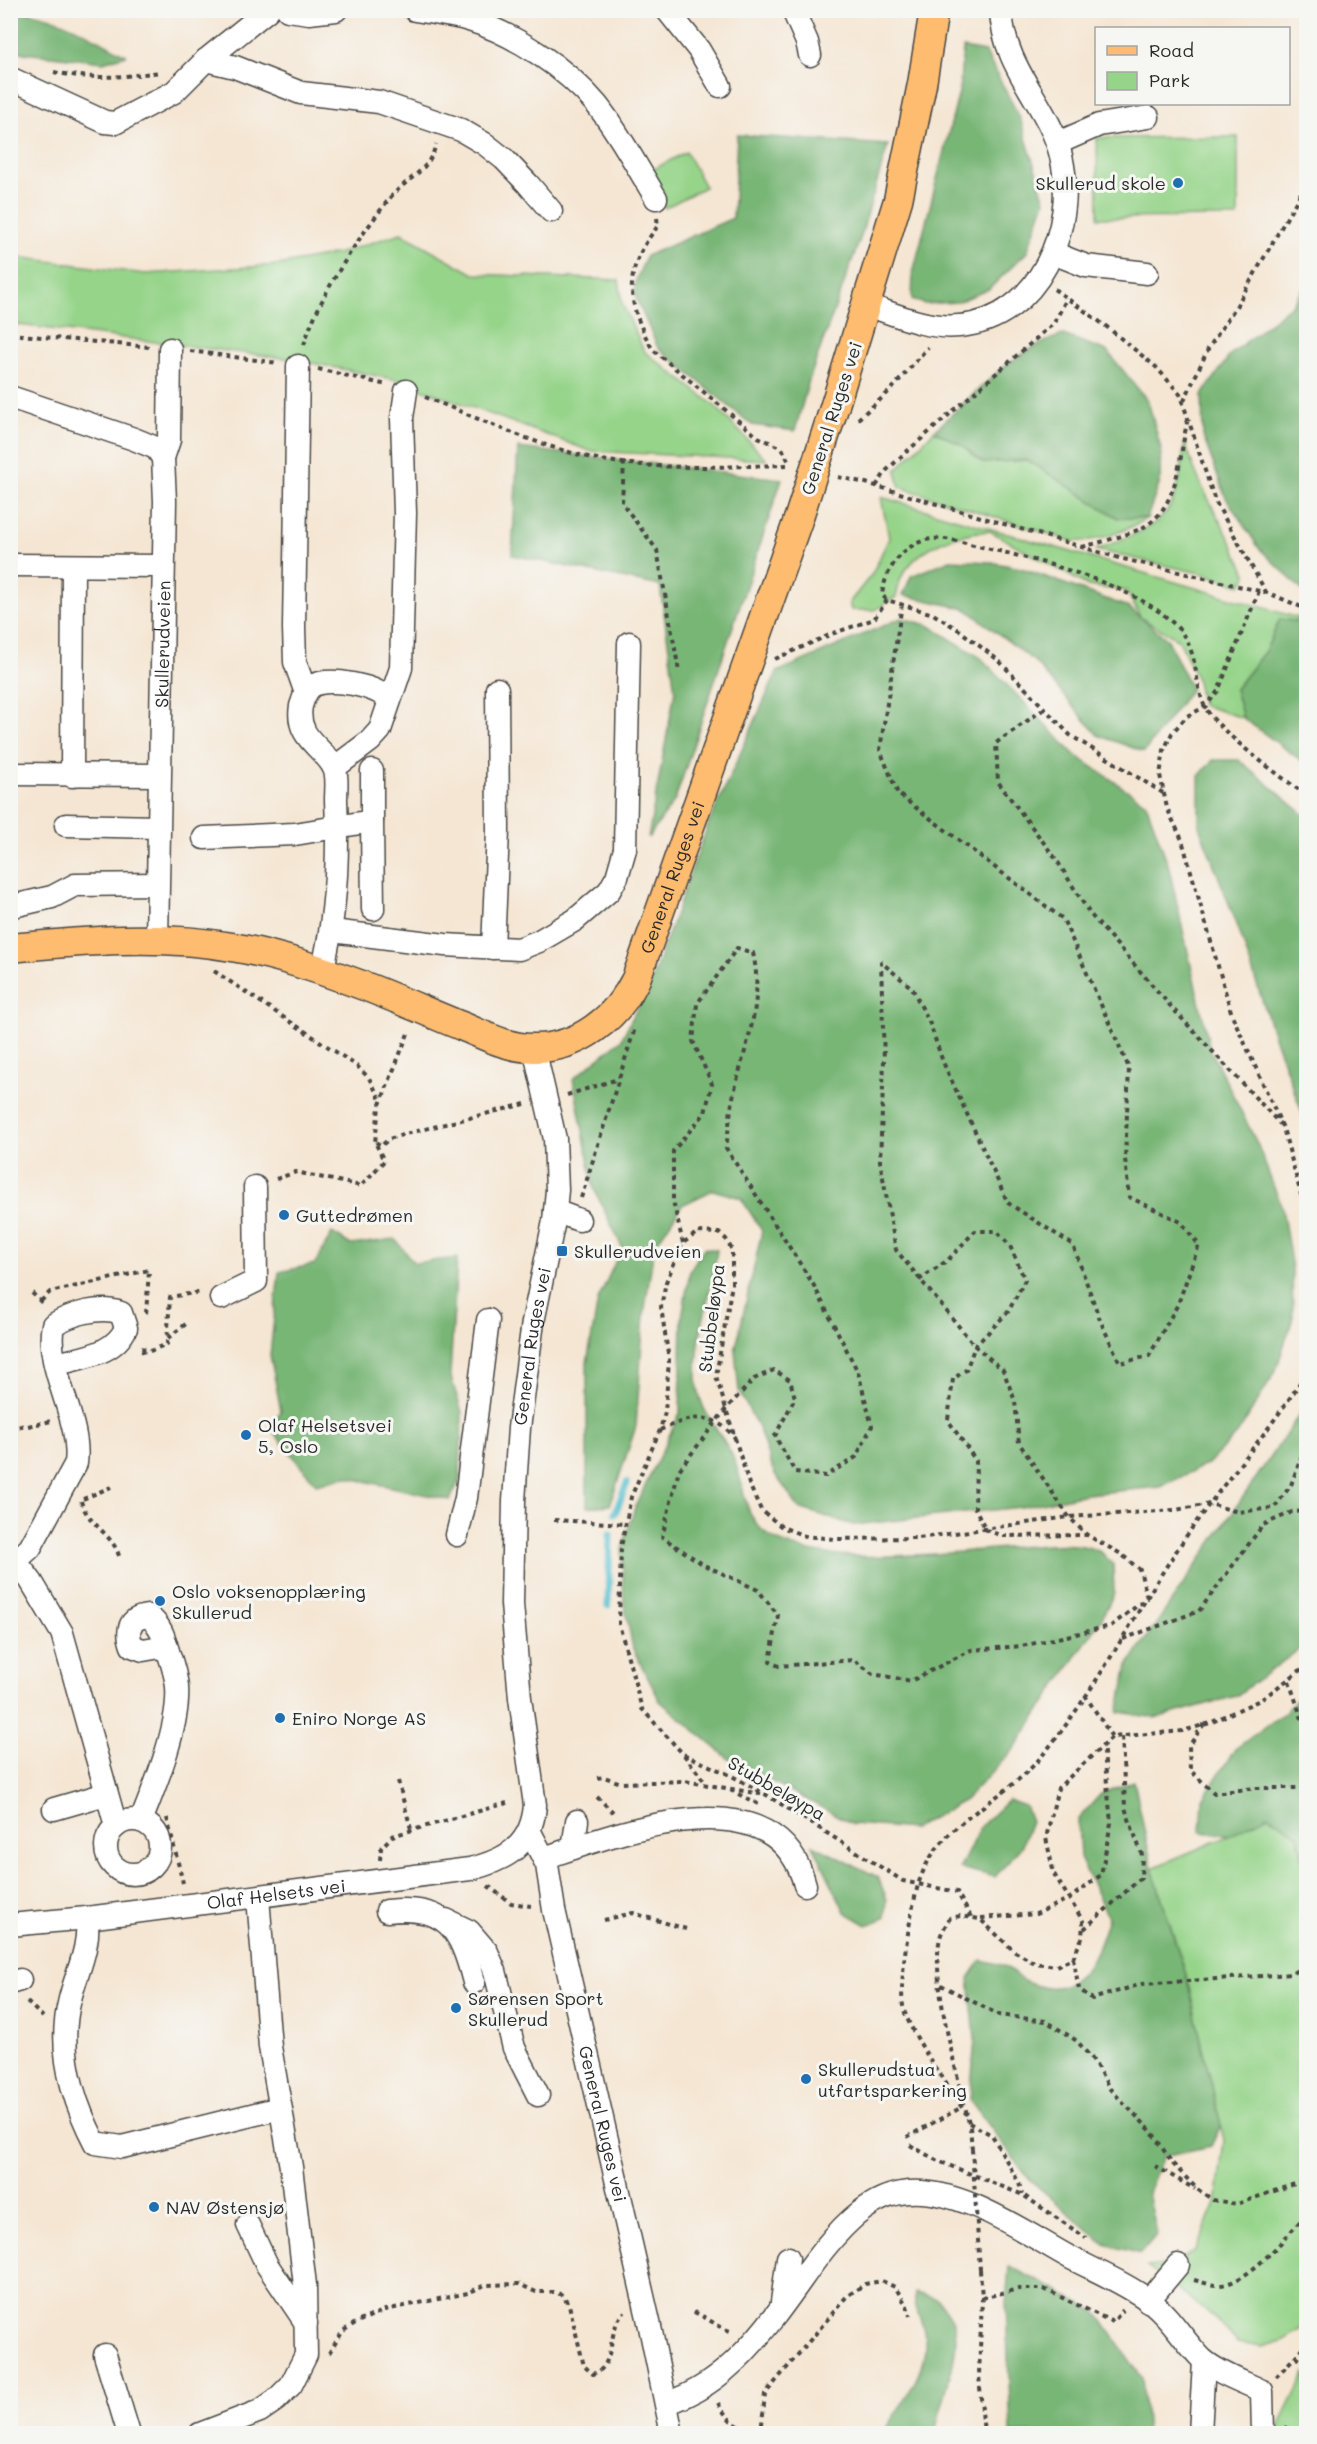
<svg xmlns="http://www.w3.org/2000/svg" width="1317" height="2444" viewBox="0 0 1317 2444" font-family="Mali,sans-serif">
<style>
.green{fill:#96d48a;stroke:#60805a;stroke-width:1.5}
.forest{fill:#78b676;stroke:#527050;stroke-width:1.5}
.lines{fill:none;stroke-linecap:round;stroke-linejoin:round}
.stream{stroke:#55bfd1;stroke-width:7}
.minor-casing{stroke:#494744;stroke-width:25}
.major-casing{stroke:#494744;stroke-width:31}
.path{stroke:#494744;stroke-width:4;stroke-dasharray:4.5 4.5;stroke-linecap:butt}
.minor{stroke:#fff;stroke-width:22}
.major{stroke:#fdbc70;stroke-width:28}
.major-bridge-casing{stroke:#494744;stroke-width:31;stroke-linecap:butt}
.path-bridge{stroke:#494744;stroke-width:4;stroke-dasharray:4.5 4.5;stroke-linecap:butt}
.major-bridge{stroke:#fdbc70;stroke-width:28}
.poi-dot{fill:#1f6fb2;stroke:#f6f6f2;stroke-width:2}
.labels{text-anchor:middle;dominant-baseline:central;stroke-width:6;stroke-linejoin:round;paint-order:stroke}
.poi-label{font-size:18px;fill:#2b2b2b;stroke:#f6f6f2;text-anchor:start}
.street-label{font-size:18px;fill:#2b2b2b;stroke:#f6f6f2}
</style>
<rect width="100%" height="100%" fill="#f6f6f2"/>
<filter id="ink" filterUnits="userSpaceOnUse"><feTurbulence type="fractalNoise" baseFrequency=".0167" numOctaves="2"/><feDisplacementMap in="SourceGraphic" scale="12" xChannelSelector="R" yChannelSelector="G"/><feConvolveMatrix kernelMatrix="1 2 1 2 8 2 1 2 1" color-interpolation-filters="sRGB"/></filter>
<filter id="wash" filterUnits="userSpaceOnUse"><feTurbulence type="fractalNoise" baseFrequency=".008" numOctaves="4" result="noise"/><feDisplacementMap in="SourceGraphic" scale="24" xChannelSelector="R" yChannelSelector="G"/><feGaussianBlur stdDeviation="1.35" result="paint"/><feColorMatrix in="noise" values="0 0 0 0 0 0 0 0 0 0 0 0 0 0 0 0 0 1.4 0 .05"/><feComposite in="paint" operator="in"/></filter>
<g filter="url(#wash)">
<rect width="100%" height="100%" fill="#f5e6d3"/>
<!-- green -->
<path class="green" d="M1238 137V217L1098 218 1097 138Z
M686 152 705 187 665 208 648 172Z
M401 233 474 274 619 280 622 303 644 351 714 405 767 460 590 451 398 380 291 359 11 324V256L145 274 279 265 340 253Z
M934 431 962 445 983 463 1027 460 1118 518H1147C1127 531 1096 543 1071 541L900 487 896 470Z
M1185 441C1197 489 1229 530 1247 576L1241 585 1204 574 1096 550C1168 521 1175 522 1185 441Z
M881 497 1306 620V623L1280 619 1266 650 1235 689 1243 718 1202 705 1196 677 1179 640 1141 618 1126 591 1088 586 990 531C957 533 922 544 903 574 899 580 898 590 896 597L875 610H851L849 603 872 574 889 538Z
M1267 1815 1298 1835 1306 1886V2100L1299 2114H1306V2326L1285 2340 1262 2347 1238 2343 1214 2317 1147 2267 1173 2264 1195 2251 1216 2204 1224 2140 1186 1975 1152 1868 1231 1835Z
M1306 2372V2433H1276Z"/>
<!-- forest -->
<path class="forest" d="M10 11C50 10 91 36 126 55L103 62 24 53 11 48Z
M963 48 985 52 1020 118 1045 201 1027 252 989 289 958 302 924 304 912 299 913 273 959 92Z
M737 135 888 145 860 239 809 380 795 431 752 425 658 348 636 298 635 283 646 256 733 218Z
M1306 285V594L1259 548 1226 498 1203 436 1202 395 1231 354 1292 305Z
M1063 335 1107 351 1148 401 1161 449 1160 482 1147 518H1118L1027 460 983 463 962 445 934 431C973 396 1012 350 1063 335Z
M518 448 782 479 675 800 648 838 675 691 660 586 512 555Z
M950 560 990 562 1021 568 1128 607 1168 640 1191 689 1144 752 1098 735 1034 661 966 609 903 595 911 576Z
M901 618 928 625 981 658 1075 755 1146 803 1168 864 1210 1049 1257 1143 1282 1208 1292 1268 1293 1318 1275 1373 1238 1433 1208 1464 1160 1487 1087 1494 1021 1507 853 1525 799 1508 774 1473 758 1427 739 1391 735 1351 762 1231 741 1198 713 1190 682 1205 654 1247 644 1315 636 1426 610 1505 587 1507V1363L598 1300 622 1247 594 1189 573 1079 621 1040 652 979 708 825 777 672Z
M1280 619 1306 623V764L1243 718 1235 689 1266 650Z
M1213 760H1239L1306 816V1123L1276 1042 1239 930 1199 826V776Z
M332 1233 351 1245 395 1239 414 1263 457 1258 450 1374 462 1413 460 1479 450 1500 346 1477 316 1484 270 1428 281 1411 270 1355 279 1272 315 1264Z
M704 1248 717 1250C712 1294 695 1335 697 1380 699 1412 717 1427 731 1453 744 1476 741 1509 761 1529 807 1576 970 1549 1032 1546 1053 1545 1081 1541 1100 1552 1104 1554 1109 1561 1113 1564L1114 1593 1102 1618 1014 1749 965 1800 913 1829 853 1824 729 1759 660 1701 633 1649 624 1602 622 1549 635 1507 680 1413 682 1317 690 1270Z
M1306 1405V1639L1301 1648 1236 1696 1156 1718 1118 1712 1128 1665Z
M1306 1688V1888L1298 1835 1268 1815 1231 1835 1201 1832 1203 1799 1235 1749 1284 1713Z
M1134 1781 1152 1868 1186 1975 1221 2125 1211 2146 1163 2156 1148 2193 1157 2234 1140 2254 1105 2244 1029 2179 970 2100 975 2038 969 1978 981 1960C988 1962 997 1963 1004 1966 1012 1970 1018 1978 1026 1982 1078 2003 1097 1958 1108 1917L1080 1858 1078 1819 1101 1794Z
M1008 1800 1025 1806 1031 1821 1021 1847 995 1877 960 1868 980 1827Z
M813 1845 878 1877 887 1900 885 1918 867 1925 845 1912Z
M1009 2266 1096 2311 1142 2378 1147 2433H1011L1006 2304Z
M915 2293 938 2299C943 2307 953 2318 955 2327 960 2359 941 2401 935 2433H883C900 2404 928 2374 925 2338 924 2321 913 2310 915 2293Z"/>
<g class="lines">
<!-- stream -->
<path class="stream" d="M615 1513 627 1483
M608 1605 610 1534"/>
</g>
</g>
<g filter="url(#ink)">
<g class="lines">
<defs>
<g id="minor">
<path d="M288 10 309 13 336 10"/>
<path d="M415 10C432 13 451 15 469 20 515 34 566 68 597 105 620 134 637 167 656 198"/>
<path d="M667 10 699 50 720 86"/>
<path d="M793 10 807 42 810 55"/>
<path d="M206 60 235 67 301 93 379 102 461 130 485 144 504 159 528 184 551 211"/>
<path d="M14 80 105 122 115 123 174 92 206 60 268 10"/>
<path d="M1058 143 1099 125 1148 117"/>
<path d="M1053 253 1086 266 1147 273"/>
<path d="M867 305C897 315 926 329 959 326 1039 320 1078 226 1061 156 1049 105 1003 69 1001 10"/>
<path d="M298 366 294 628 295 662 306 693"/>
<path d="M10 397 134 439 156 448 163 458"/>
<path d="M10 565 163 566"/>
<path d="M334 768 370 741 380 730 401 668 405 513 402 418 406 391"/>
<path d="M10 774 159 775"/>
<path d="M72 776 73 566"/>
<path d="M372 821 373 909"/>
<path d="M66 825 158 827"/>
<path d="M204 838 295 834 372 821V771"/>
<path d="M13 906 52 897 75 885 157 884"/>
<path d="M332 931 445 945 519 949 539 941 575 920 609 891 617 877 625 849 629 643"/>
<path id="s1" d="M157 940 165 501 163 458 169 440 170 349"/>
<path d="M493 948 498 831 497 689"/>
<path d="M322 972C336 915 339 858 336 800 336 791 338 776 334 768 325 748 295 739 301 706 303 699 306 690 312 686 329 676 378 686 389 700"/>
<path d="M555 1211 579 1220"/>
<path d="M221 1298 256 1281 255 1187"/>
<path d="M457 1535 466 1498 488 1320"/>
<path d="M16 1562 31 1581 62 1633 116 1826"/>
<path d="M10 1566 30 1548 76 1463C82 1419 44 1368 53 1325 71 1314 101 1305 121 1313L126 1328C114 1355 82 1357 57 1364"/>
<path d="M54 1809 106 1794"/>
<circle cx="133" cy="1847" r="27"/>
<path d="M141 1821C155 1786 180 1725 177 1687 176 1675 172 1663 168 1651 164 1637 161 1625 148 1616 129 1618 126 1630 132 1646L143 1650 166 1646"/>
<path id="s2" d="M530 1832 547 1865 554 1910 649 2322 672 2434"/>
<path d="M573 1848 577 1821"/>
<path d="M544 1858C618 1833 776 1772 805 1885"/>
<path d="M387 1911C447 1905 460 1928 474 1982"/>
<path d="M87 1918C90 1948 77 1971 70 1999 57 2049 72 2099 95 2143L122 2147 280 2108"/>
<path d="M446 1920 469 1931 487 1952 495 1971 514 2048 538 2095"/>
<path id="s3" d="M10 1925 87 1918 470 1869C507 1860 532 1845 535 1805L520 1698 512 1604 514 1501 519 1428 533 1322 554 1221 557 1190 555 1139 534 1048"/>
<path d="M10 1983 20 1980"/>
<path d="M248 2225 267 2265 306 2323"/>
<path d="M1148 2301 1178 2265"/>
<path d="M782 2302 788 2258"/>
<path d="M105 2355 129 2434"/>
<path d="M667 2403C733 2383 775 2316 814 2262 835 2234 864 2199 901 2193 956 2183 1025 2233 1071 2258 1098 2272 1127 2284 1151 2302 1171 2317 1184 2341 1202 2359 1217 2373 1244 2382 1262 2391L1263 2434"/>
<path d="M200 2434 260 2411 276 2400 291 2385 306 2355 305 2285 291 2167 270 2047 258 1897"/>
<path d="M1200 2434 1204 2361"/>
</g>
<g id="major">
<path d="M835 405 898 200 922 84 934 10"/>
<path id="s4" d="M10 948C83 941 160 934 232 947 275 954 318 969 359 984 394 997 429 1013 464 1027 486 1036 508 1048 533 1048 578 1049 617 1018 636 979L798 520"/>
</g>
</defs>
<!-- minor casing -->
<use href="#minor" class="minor-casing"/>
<!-- major casing -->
<use href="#major" class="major-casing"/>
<!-- path -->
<path class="path" d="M54 72C90 80 124 77 160 72
M657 218 658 226C622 271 626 303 653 350L758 437 782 448 790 464
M1054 289 1107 327 1156 367 1180 394 1215 501 1266 592
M10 334 150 347
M304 345C318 297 358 238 390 198 408 177 429 172 436 144
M190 351 278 363
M318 369 387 385
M425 397C478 418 530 443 584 456 646 472 727 466 790 465
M1184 401 1208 349 1237 305 1306 184
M858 419 891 390 928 347
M624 462 622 503 657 550 679 671
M838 477 866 483 1119 558 1268 593 1306 609
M876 486 887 470 904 454 1054 323 1067 298
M1082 547C1101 542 1122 537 1140 529 1180 510 1179 455 1188 418
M1259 591 1218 691 1205 707 1187 716 1172 733 1164 750 1160 775 1167 808 1182 840 1232 1015 1283 1128 1306 1213
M902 604 880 750 898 794 1063 919 1129 1068 1125 1159 1129 1197 1181 1222 1199 1245 1178 1304 1149 1356 1120 1363 1100 1320 1073 1245 1008 1203 943 1062 930 1024 912 988 881 962 884 1061 880 1161 896 1250 975 1346 1003 1370 1015 1401 1019 1443 1069 1517 1087 1535 1121 1554 1140 1570 1147 1598
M775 659 834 633 874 619 887 600
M1044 709 996 743 998 782 1056 859 1090 914 1174 1010 1281 1125
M1163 793 1070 735 998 660 959 630 933 614 887 600 882 595C885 569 905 541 933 539 948 537 968 544 982 547 1037 560 1130 583 1172 622 1200 648 1192 674 1204 705 1213 728 1284 779 1306 795
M214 971 357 1066 369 1078 381 1101
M567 1095 618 1079
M376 1142 381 1146 389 1139 405 1134 525 1104
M276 1179 296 1172 361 1186 384 1161 375 1142 379 1107 409 1031
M581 1198 635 1028
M683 1243 673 1201V1151L705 1113 712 1084 693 1041 697 1004 737 948 753 953C764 1004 746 1041 735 1089 730 1108 729 1129 726 1148L813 1284 858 1372 872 1426 856 1457 826 1476 795 1472 775 1436 795 1398 790 1380 774 1370 754 1379 725 1410 679 1470 662 1537 704 1565 758 1590 778 1615 770 1662 779 1666 854 1660 873 1674 911 1681 971 1650 1022 1646 1111 1626 1147 1598
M919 1280 948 1260 975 1231H997L1010 1246 1025 1280 1008 1312 975 1346 966 1370 953 1379 948 1420 976 1461 975 1508 986 1530 1003 1536 1086 1535
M32 1293 42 1303
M41 1301 50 1292 149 1270 146 1314
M168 1338 187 1323
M141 1351 148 1352 167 1344 170 1297 201 1292
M143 1351 144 1343
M28 1426 51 1421
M10 1429 25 1425
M660 1430C690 1417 711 1409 735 1438
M83 1499 111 1487
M81 1501C87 1524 113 1534 119 1556
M554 1520 625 1524
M1123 1639 1199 1611 1263 1525 1292 1512 1306 1511
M1289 1681 1303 1722 1306 1724
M1085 1695 1112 1737
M1204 1724 1189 1746 1190 1770 1214 1793 1256 1788H1306
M684 1755 705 1782
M597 1778 604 1777 621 1783 685 1781 761 1794
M398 1781 411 1829
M730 1790 758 1804
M597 1797 613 1812
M167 1818 183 1883
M380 1860 381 1848 392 1836 507 1803
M488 1886 511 1903 531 1906
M971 1917 957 1892 903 1881 765 1794 730 1775 683 1754 642 1709 619 1624 621 1547 631 1497 660 1430 665 1412 669 1360 661 1307 666 1282 683 1243 698 1232 719 1233 726 1239 732 1250V1284L716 1376 749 1484 761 1510 782 1527 805 1536 834 1539 919 1538 1069 1517 1175 1510 1210 1504 1238 1512 1274 1508 1291 1485 1306 1444
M981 1918 1036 1914 1070 1898 1101 1875 1111 1823 1103 1743
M604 1920 633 1913 686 1929
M1084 1929 1141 1878 1142 1855 1125 1808 1122 1734
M1073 1958 1079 1989 1092 1999 1142 1984 1291 1974 1306 1965
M941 1985 999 2015 1046 2021 1077 2041 1093 2060 1110 2089 1152 2132 1172 2163 1197 2189 1213 2200 1237 2204 1306 2180
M27 2002 43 2017
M967 2115C949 2088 914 2040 904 2010 897 1987 911 1910 918 1885 938 1820 1001 1805 1041 1757 1096 1691 1135 1612 1183 1541 1222 1483 1270 1432 1306 1373
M969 2123 992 2135 1019 2183 1022 2194
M907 2137 962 2107
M910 2145 936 2160 1023 2195 1086 2238
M972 2149 970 2127C959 2080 932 1989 939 1943 940 1933 945 1927 950 1918L960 1916 980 1919 1015 1952 1035 1963 1056 1966 1073 1958 1082 1938 1083 1921 1054 1874 1046 1838 1058 1788 1112 1737 1183 1731 1210 1723 1262 1699 1306 1666
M1155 2166 1195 2189
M980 2270 982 2298 979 2375 984 2434
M1194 2280C1202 2282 1210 2285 1217 2285 1246 2287 1287 2235 1306 2215
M982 2298 1018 2289H1044L1113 2322 1123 2310
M694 2312C708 2318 719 2328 733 2332
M329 2353 343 2331 357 2322 385 2310 468 2293 485 2285 519 2284 536 2292H554L563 2295 569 2305 584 2366 593 2374C617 2367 606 2327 625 2312
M1296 2357 1306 2364
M1276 2377 1306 2345
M718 2403C728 2421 738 2428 757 2434
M1285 2427 1301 2434
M761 2434 765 2394 847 2296 865 2284 882 2281 895 2287 907 2306 910 2316"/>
<!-- minor -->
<use href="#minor" class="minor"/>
<!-- major -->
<use href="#major" class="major"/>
<defs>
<path id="major-bridge" d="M798 520 835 405"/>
</defs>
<!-- major-bridge casing -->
<use href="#major-bridge" class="major-bridge-casing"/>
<!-- path-bridge -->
<path class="path-bridge" d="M972 2149 980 2270"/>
<!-- major-bridge -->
<use href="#major-bridge" class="major-bridge"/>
</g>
</g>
<!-- markers -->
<g class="poi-dot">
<circle cx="1178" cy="183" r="6"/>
<circle cx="284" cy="1215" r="6"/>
<rect x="556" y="1245" width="12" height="12" rx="3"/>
<circle cx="246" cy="1435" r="6"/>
<circle cx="160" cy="1601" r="6"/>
<circle cx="280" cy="1718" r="6"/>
<circle cx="456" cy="2008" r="6"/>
<circle cx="806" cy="2079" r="6"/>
<circle cx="154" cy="2207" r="6"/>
</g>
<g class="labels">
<!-- poi labels -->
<g class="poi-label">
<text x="1166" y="183" text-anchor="end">Skullerud skole</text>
<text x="296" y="1215">Guttedrømen</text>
<text x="574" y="1251">Skullerudveien</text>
<text x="258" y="1425">Olaf Helsetsvei<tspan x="258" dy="21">5, Oslo</tspan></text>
<text x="172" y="1591">Oslo voksenopplæring<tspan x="172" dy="21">Skullerud</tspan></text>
<text x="292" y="1718">Eniro Norge AS</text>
<text x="468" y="1998">Sørensen Sport<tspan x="468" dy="21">Skullerud</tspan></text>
<text x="818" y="2069">Skullerudstua<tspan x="818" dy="21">utfartsparkering</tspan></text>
<text x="166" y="2207">NAV Østensjø</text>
</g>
<!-- street labels -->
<g class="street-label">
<text transform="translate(831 418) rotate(-72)">General Ruges vei</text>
<text stroke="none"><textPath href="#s1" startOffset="296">Skullerudveien</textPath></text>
<text stroke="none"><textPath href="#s4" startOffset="780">General Ruges vei</textPath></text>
<text transform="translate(711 1318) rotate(-83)">Stubbeløypa</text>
<text stroke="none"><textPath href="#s3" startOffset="1024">General Ruges vei</textPath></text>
<text transform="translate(777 1788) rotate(30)">Stubbeløypa</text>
<text stroke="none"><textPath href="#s3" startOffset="268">Olaf Helsets vei</textPath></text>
<text stroke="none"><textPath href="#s2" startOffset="302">General Ruges vei</textPath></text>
</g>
</g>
<!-- margin -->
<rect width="1317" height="2444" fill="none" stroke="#f6f6f2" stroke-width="36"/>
<!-- legend -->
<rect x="1095" y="27" width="195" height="78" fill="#f6f6f2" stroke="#a5a5a2" stroke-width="1.5"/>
<rect x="1107" y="46" width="30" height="9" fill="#fdbc70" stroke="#a5a5a2" stroke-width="1.5"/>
<text x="1149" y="57" font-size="18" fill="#2b2b2b">Road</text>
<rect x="1107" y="72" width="30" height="18" fill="#96d48a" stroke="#a5a5a2" stroke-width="1.5"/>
<text x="1149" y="87" font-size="18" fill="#2b2b2b">Park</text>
</svg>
